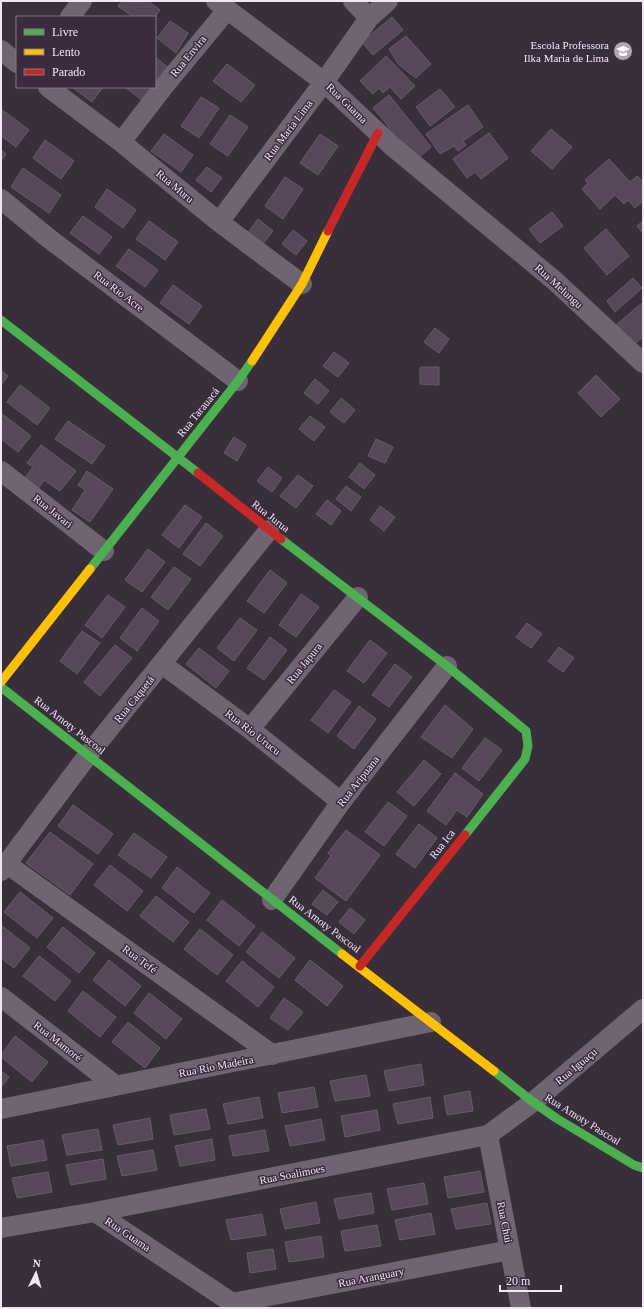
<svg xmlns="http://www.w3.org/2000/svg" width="644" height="1309" viewBox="0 0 644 1309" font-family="'Times New Roman',serif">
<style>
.building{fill:#564759;stroke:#655d67}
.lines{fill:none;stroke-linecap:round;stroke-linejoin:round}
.street{stroke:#706473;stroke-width:20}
.fast{stroke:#4caf50;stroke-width:9}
.slow{stroke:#ffc107;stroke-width:9}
.jam{stroke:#c62828;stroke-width:9}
.labels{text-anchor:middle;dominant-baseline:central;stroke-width:3;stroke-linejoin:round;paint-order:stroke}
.poi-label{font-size:11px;fill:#f1e7f3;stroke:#3b2b3e;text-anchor:end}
.street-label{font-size:11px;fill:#f1e7f3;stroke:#3b2b3e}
</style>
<rect width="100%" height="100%" fill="#382f3a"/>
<!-- building -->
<path class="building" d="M122 1H148L160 10 155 17H133L118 6Z
M392 17 403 30 373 55 362 42Z
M170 21 188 33 176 53 157 38Z
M406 36 431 64 416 78 399 65 389 49Z
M386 56 415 86 401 99 390 87 383 93 379 88 373 94 360 81Z
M155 57 169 68 155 85Z
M227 64 255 85 241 102 213 81Z
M72 87H103L92 102Z
M125 87H154L143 101Z
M440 89 455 107 430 126 416 107Z
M389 95 431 147 417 159 385 131 389 127 373 108Z
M201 97 219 108 199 138 181 126Z
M468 105 483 127 463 141 466 145 458 151 454 146 440 154 426 134Z
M1 109 29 130 16 147 1 136Z
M230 115 248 127 228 156 210 144Z
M551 129 572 147 552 169 531 151Z
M489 133 508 158 481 179 475 172 467 178 453 159Z
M164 134 193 155 181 172 151 151Z
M320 134 338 146 318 175 300 163Z
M45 140 74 161 61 179 33 158Z
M1 150 6 154 1 161Z
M609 159 630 182 637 176 643 182V201L635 208 628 200 624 204 615 195 600 209 582 189 588 183 585 180Z
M207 167 222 178 211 192 196 180Z
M23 168 61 195 49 213 11 187Z
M285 177 303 189 283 219 265 206Z
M107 189 136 210 123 228 95 207Z
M552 212 563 226 540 243 529 229Z
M83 216 112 237 99 254 70 233Z
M258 219 273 231 262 245 248 233Z
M149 221 178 242 165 260 136 239Z
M643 221V233L637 226Z
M606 229 629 256 607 275 584 248Z
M293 230 307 241 296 255 282 244Z
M129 249 158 270 145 287 116 266Z
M633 278 642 288 615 312 607 301Z
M173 285 202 306 189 324 160 303Z
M643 302V337L632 346 615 326Z
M435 328 449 339 439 353 424 342Z
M334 352 349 363 338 377 323 366Z
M420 367H439V385L420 384Z
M1 370 8 376 1 385Z
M596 375 620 399 601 417 578 393Z
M315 379 329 391 318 404 304 393Z
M20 385 50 408 37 425 7 402Z
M341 398 355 410 344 423 330 412Z
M1 413 31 436 18 452 1 439Z
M310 416 325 427 314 441 299 429Z
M68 421 105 446 92 464 55 439Z
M234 437 246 445 237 461 224 453Z
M376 439 393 447 385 463 368 456Z
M41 445 76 471 60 491 44 480 38 489 24 479 33 467 27 463Z
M360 463 375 475 364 489 349 477Z
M268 467 282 478 272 492 257 481Z
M87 471 113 489 90 522 72 510 85 490 78 485Z
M298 475 313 486 296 508 280 496Z
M346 486 361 497 351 511 336 499Z
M327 500 341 511 331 525 316 514Z
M185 505 202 517 179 548 162 535Z
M380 506 395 517 384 531 370 520Z
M206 523 223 536 200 566 183 554Z
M148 549 165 562 142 592 125 580Z
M174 567 191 579 168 610 151 597Z
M270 570 287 583 264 613 247 601Z
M301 594 319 607 296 637 279 625Z
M108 595 125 607 102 638 85 625Z
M142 608 159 621 137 651 120 638Z
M240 618 257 630 234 661 217 648Z
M527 623 542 634 531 648 516 637Z
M82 631 100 643 77 674 60 661Z
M270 637 287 650 264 680 247 668Z
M370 640 387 653 364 683 347 671Z
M115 645 132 658 100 696 84 682Z
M559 647 574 658 563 672 548 661Z
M199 648 229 671 216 688 186 664Z
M395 664 412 677 389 707 372 695Z
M334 690 351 702 328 733 311 720Z
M445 705 473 729 452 758 421 737Z
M359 706 376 719 354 749 337 736Z
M485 738 502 750 479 781 462 768Z
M424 760 441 774 414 806 397 792Z
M455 773 483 794 467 817 457 810 446 825 427 811Z
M388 802 407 816 384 846 365 832Z
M73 805 113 834 98 854 58 826Z
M419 824 437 838 415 868 396 854Z
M346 830 380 855 346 901 315 878 331 856 328 853Z
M50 832 93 864 70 895 26 863Z
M134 833 167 857 151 878 118 855Z
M110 865 143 891 127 911 94 885Z
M177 867 210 893 194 913 162 888Z
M323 890 338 902 327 915 312 904Z
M20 892 53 918 37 938 4 912Z
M156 896 189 922 173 942 140 916Z
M222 900 255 926 239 946 207 920Z
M350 908 365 920 354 934 339 922Z
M1 925 30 948 14 968 1 958Z
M63 927 95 953 79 973 47 947Z
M200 929 233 955 217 975 184 949Z
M262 932 295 958 279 978 246 952Z
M39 956 71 981 55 1001 23 976Z
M109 960 141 986 125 1006 93 980Z
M310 960 343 986 327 1006 295 980Z
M242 961 274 987 258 1007 226 981Z
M83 991 116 1017 100 1037 68 1011Z
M149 993 182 1019 166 1039 134 1013Z
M284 998 303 1012 288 1030 270 1018Z
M128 1022 160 1048 145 1068 112 1042Z
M15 1036 48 1062 32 1082 1 1057V1055Z
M421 1064 424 1085 389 1091 384 1071Z
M1 1071 9 1077 1 1087Z
M366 1075 370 1096 335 1101 330 1081Z
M314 1087 318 1107 282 1113 278 1093Z
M470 1091 473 1111 447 1115 444 1096Z
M259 1097 263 1118 228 1124 223 1104Z
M430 1097 433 1118 398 1124 393 1104Z
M206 1109 210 1129 174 1135 170 1115Z
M377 1110 380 1130 345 1137 341 1116Z
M150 1118 153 1139 118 1145 113 1125Z
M321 1119 325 1140 290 1146 285 1126Z
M98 1129 102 1150 67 1155 62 1135Z
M265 1130 269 1151 233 1156 229 1136Z
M212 1139 215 1160 180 1166 175 1146Z
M43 1140 47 1160 11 1166 7 1146Z
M153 1150 157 1170 122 1176 117 1156Z
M103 1159 106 1179 71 1185 66 1165Z
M480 1171 484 1192 448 1198 444 1177Z
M48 1172 52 1192 17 1198 12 1178Z
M424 1183 428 1204 392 1210 387 1189Z
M371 1193 374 1213 339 1219 334 1199Z
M316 1202 320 1223 285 1229 280 1209Z
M487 1203 491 1224 456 1229 451 1209Z
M431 1213 435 1234 400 1240 395 1220Z
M262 1214 266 1235 231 1240 226 1220Z
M377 1225 381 1246 345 1251 341 1231Z
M321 1236 324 1257 289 1262 285 1242Z
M273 1249 276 1269 250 1273 247 1253Z"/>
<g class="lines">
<!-- street -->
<path class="street" d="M216 1 324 82 392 146 555 281 643 363
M353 1 369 18
M70 17 82 1
M1 50 17 63
M48 87 121 142 219 222 302 284
M121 142 165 85 227 10
M1 199 47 237 238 381
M219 222 324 82 369 18 388 1
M1 471 104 551
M162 664 250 729 341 802
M250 729 358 597
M7 864 273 1055
M1 871 88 755 269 530
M272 900 341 802 447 666
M1 997 115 1085
M1 1109 431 1022
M488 1135 521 1308
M95 1212 488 1135 533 1102 643 1009
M1 1228 95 1212 240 1308
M232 1303 510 1250"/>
<!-- fast -->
<path class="fast" d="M1 320 198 473
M281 539 447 666 526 731 528 746 525 759 465 835
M90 569 238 381 252 361
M1 687 342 954
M494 1071 533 1102 556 1118 634 1165 643 1168"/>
<!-- slow -->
<path class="slow" d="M252 361 302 284 328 231
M1 682 90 569
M342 954 494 1071"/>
<!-- jam -->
<path class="jam" d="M328 231 378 133
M198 473 281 539
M360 966 465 835"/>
</g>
<!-- icons -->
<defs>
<symbol id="school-disc" viewBox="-11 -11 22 22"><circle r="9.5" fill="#b0a7b2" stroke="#3b2b3e"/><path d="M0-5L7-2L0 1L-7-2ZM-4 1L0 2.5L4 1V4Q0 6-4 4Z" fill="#fff"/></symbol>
</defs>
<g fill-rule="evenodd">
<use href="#school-disc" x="612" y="40" width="22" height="22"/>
</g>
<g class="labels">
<!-- poi labels -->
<g class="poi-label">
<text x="609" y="45">Escola Professora<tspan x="609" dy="13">Ilka Maria de Lima</tspan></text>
</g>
<!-- street labels -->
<g class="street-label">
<text transform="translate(188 56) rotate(-51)">Rua Envira</text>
<text transform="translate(347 103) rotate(44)">Rua Guama</text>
<text transform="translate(288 130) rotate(-53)">Rua Maria Lima</text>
<text transform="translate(175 186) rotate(40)">Rua Muru</text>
<text transform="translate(559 286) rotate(42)">Rua Melungu</text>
<text transform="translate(119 291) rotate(37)">Rua Rio Acre</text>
<text transform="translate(198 412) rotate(-51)">Rua Tarauacá</text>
<text transform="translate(53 511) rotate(38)">Rua Javari</text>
<text transform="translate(271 516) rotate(38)">Rua Jurua</text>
<text transform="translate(304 663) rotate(-51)">Rua Japura</text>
<text transform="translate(134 699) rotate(-51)">Rua Caquetá</text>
<text transform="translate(70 725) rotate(38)">Rua Amoty Pascoal</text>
<text transform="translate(253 732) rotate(38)">Rua Rio Urucu</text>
<text transform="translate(358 781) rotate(-52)">Rua Aripuana</text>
<text transform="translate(442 844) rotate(-52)">Rua Ica</text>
<text transform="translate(325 924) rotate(37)">Rua Amoty Pascoal</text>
<text transform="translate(140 959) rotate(36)">Rua Tefé</text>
<text transform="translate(58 1041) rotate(38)">Rua Mamoré</text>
<text transform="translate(216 1066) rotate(-11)">Rua Rio Madeira</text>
<text transform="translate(576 1066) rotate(-40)">Rua Iguaçu</text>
<text transform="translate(583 1119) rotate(32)">Rua Amoty Pascoal</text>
<text transform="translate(292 1174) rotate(-11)">Rua Soalimoes</text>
<text transform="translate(505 1222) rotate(79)">Rua Chui</text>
<text transform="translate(128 1234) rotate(34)">Rua Guama</text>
<text transform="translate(371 1277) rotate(-11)">Rua Aranguary</text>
</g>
</g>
<!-- border -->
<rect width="644" height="1309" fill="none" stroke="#f1e7f3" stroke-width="4"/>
<!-- legend -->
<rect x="16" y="16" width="140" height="72" fill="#3b2b3e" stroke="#847686"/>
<rect x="24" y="29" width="20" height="6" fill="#4caf50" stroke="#847686"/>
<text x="52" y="36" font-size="12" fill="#f1e7f3">Livre</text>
<rect x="24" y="49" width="20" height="6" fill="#ffc107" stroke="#847686"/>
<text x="52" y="56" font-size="12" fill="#f1e7f3">Lento</text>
<rect x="24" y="69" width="20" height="6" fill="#c62828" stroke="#847686"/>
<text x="52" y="76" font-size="12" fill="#f1e7f3">Parado</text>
<!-- north arrow -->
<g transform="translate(36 1273) rotate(5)" stroke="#3b2b3e" stroke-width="3" paint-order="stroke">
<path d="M0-3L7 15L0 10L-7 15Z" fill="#f1e7f3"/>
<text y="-6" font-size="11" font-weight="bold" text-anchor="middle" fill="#f1e7f3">N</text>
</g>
<!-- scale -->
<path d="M500 1285v6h61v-6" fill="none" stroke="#f1e7f3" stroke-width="2"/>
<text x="506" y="1285" font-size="12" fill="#f1e7f3" stroke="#3b2b3e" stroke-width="3" paint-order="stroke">20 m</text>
</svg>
